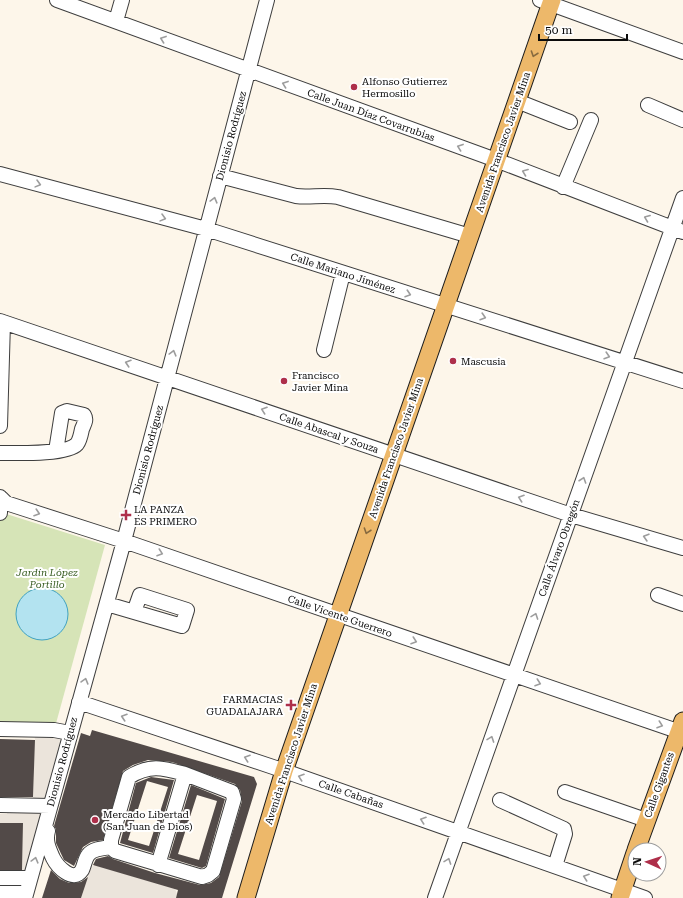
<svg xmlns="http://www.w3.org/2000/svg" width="683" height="898" viewBox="0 0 683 898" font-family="'Roboto Serif',serif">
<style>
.green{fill:#d6e4b7}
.plaza{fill:#ebe4db}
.water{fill:#b3e3f0;stroke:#40a2c1}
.building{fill:#524a48;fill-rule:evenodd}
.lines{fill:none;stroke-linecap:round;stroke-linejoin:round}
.minor-casing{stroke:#3e3e3e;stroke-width:16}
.major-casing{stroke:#1c1c1c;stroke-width:19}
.minor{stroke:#fff;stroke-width:14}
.major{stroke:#edb86a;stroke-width:17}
.oneway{stroke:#9d9d9d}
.oneway2{stroke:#876a3f}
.poi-dot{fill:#ae2f4a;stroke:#fff;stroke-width:1.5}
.labels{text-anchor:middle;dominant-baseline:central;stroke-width:4;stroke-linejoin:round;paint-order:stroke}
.poi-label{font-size:10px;fill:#0b0b0b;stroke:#fff;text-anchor:start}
.street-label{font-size:10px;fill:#0b0b0b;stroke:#fff}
.park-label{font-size:10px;font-style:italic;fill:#375c21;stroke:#fff}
</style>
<rect width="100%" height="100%" fill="#fdf6ea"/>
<!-- green -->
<path class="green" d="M0 512 105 545 55 727 0 725Z"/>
<!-- plaza -->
<path class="plaza" d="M35 732 63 739 50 798 33 800Z
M7 809 44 810 26 882H0V871H22L23 824 0 823V814H7Z
M95 865 175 889 177 894 176 898H81L90 868Z"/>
<!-- water -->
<path class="water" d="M16 614a26 26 0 1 1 52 0a26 26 0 1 1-52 0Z"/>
<!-- building -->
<path class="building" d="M92 730 254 777 257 784 222 898H176L178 890 93 865 96 859 108 856 113 859 155 873 200 885 211 883 219 877 242 801 240 790 235 784 172 762 148 760 133 765 123 771 103 840 91 842 83 847 74 866 64 860 56 843V829L54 826 81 733 90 736Z
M0 739 35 740 33 797H0Z
M151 777 174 780 153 853 120 843 136 783ZM147 781 168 787 149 846 128 840Z
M191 785 225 799 206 866 202 868 169 858ZM197 795 217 801 199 860 178 854Z
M0 823H23L22 870H0Z
M51 870 60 879 69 883 81 882 88 877 81 898H42Z"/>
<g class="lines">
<defs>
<path id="minor" d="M57 0 496 160 683 232
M540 0 683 52
M116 21 122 0
M517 101 570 122
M648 105 683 120
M0 174 206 229 683 381
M220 176 296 196C310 198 323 194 338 197L470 236
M563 187 591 120
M0 321 571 515 683 548
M324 350 343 273
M0 426 3 322
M0 453C15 453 67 455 77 444 80 440 81 434 82 429 84 424 87 420 84 415L67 411 62 413 56 451
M0 497V513
M1 498 6 503 124 541 683 733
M658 595 683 604
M107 604 182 626 187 610 140 595 134 612
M79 702 276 768 645 898
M0 729 54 730 70 733
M565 792 646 820
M500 800 564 829 565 834 555 866
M0 805 50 806
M48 831C45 841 49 849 53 858 57 866 73 884 82 870 84 866 85 859 88 855 92 849 103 848 111 847
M158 865 185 774 232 792 234 799 213 871 208 875 202 877 115 851 111 847V840L129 777C150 764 163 768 185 774
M0 878H30
M0 893H26
M25 898 124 541 267 0
M435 898 683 198"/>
<path id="major" d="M636 850 683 721
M246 898 284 771 552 0
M620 898 635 853"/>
</defs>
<!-- minor casing -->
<use href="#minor" class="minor-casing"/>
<!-- major casing -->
<use href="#major" class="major-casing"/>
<!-- minor -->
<use href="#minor" class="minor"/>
<!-- major -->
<use href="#major" class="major"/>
</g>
<!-- one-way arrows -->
<defs><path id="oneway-chevron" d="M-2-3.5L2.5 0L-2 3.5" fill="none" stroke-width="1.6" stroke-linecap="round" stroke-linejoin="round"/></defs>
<g class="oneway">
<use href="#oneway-chevron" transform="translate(163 39) rotate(-160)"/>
<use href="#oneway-chevron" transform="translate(285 84) rotate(-160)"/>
<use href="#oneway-chevron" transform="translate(460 147) rotate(-160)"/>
<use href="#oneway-chevron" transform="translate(525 172) rotate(-159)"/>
<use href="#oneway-chevron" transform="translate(38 184) rotate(15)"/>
<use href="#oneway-chevron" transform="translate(214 200) rotate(-75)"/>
<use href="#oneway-chevron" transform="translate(163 218) rotate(15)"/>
<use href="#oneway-chevron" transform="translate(647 218) rotate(-159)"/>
<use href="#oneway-chevron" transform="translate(408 294) rotate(18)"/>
<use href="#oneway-chevron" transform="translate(483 317) rotate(17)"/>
<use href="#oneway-chevron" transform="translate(173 353) rotate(-75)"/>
<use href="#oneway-chevron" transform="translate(607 356) rotate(17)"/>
<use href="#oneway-chevron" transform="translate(128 363) rotate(-162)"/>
<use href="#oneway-chevron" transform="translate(264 410) rotate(-161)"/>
<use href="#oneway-chevron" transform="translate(583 480) rotate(-71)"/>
<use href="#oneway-chevron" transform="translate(521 498) rotate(-161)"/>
<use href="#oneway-chevron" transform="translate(37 513) rotate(18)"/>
<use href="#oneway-chevron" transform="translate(646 537) rotate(-164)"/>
<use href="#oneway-chevron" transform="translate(160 553) rotate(19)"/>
<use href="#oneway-chevron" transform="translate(535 616) rotate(-70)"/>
<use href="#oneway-chevron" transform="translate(414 641) rotate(19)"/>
<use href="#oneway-chevron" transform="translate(85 681) rotate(-74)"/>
<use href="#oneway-chevron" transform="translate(538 683) rotate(19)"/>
<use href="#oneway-chevron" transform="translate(124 717) rotate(-162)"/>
<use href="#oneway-chevron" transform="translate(660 725) rotate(19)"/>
<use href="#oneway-chevron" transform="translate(491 739) rotate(-70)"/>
<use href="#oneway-chevron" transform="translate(247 758) rotate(-161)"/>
<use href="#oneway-chevron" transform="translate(301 777) rotate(-161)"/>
<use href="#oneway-chevron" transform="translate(423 820) rotate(-161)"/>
<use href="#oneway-chevron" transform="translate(35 860) rotate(-75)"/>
<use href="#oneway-chevron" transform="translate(448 861) rotate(-70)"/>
<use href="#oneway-chevron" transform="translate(586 877) rotate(-161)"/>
</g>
<g class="oneway2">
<use href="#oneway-chevron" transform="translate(534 54) rotate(109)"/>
<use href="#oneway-chevron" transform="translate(367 531) rotate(109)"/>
</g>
<!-- markers -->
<g class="poi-dot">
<circle cx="354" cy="87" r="4"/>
<circle cx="453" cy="361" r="4"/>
<circle cx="284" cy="381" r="4"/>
<path d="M124 509h4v4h4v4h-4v4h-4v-4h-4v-4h4z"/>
<path d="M289 699h4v4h4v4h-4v4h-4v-4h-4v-4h4z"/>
<circle cx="95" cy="820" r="4"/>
</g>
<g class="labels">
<!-- poi labels -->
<g class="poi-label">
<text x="362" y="81">Alfonso Gutierrez<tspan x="362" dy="12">Hermosillo</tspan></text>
<text x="461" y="361">Mascusia</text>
<text x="292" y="375">Francisco<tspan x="292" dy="12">Javier Mina</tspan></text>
<text x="134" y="509">LA PANZA<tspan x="134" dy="12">ES PRIMERO</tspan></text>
<text x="283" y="699" text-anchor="end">FARMACIAS<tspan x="283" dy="12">GUADALAJARA</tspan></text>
<text x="103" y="814">Mercado Libertad<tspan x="103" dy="12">(San Juan de Dios)</tspan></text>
</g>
<!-- street labels -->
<g class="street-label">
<text transform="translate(371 115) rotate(20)">Calle Juan Díaz Covarrubias</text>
<text transform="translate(231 136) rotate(-75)">Dionisio Rodríguez</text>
<text transform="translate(503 142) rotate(-71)">Avenida Francisco Javier Mina</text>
<text transform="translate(343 273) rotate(18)">Calle Mariano Jiménez</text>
<text transform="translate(329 433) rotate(19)">Calle Abascal y Souza</text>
<text transform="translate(396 448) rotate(-71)">Avenida Francisco Javier Mina</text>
<text transform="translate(148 450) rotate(-75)">Dionisio Rodríguez</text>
<text transform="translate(559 548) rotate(-70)">Calle Álvaro Obregón</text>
<text transform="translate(340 616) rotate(19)">Calle Vicente Guerrero</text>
<text transform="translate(291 754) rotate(-72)">Avenida Francisco Javier Mina</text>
<text transform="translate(62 762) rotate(-75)">Dionisio Rodríguez</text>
<text transform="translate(659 785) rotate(-70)">Calle Gigantes</text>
<text transform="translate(351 794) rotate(19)">Calle Cabañas</text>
</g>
<!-- park labels -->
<g class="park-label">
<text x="47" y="572">Jardín López<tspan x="47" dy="12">Portillo</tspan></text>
</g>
</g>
<!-- north arrow -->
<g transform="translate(647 862) rotate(273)"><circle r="19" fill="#ffffff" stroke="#9d9d9d"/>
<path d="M0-3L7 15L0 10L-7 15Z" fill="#ae2f4a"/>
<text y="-6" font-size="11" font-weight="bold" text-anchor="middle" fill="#0b0b0b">N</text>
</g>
<!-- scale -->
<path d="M539 34v6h88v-6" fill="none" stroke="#0b0b0b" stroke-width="2"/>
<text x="545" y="34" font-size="12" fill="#0b0b0b" stroke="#ffffff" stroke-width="3" paint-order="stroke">50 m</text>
</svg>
